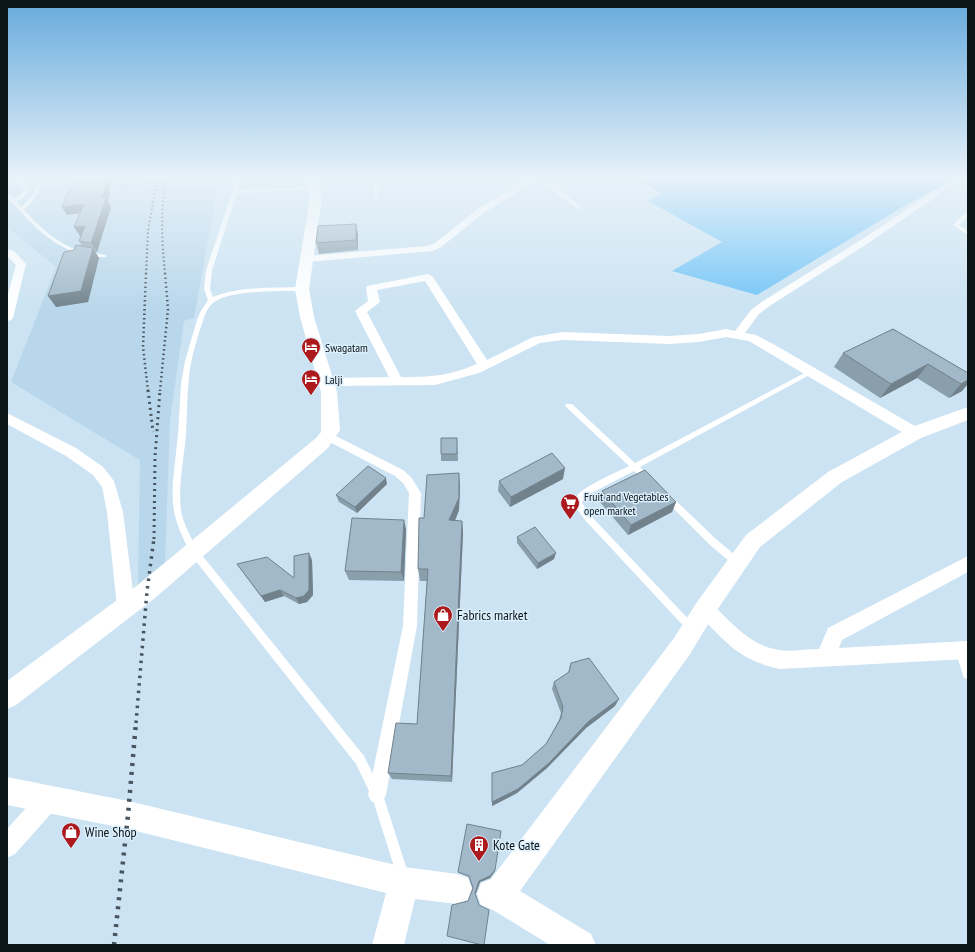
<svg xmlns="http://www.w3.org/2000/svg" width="975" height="952" viewBox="0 0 975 952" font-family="'PT Sans Narrow',sans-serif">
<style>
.built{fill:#b8d7eb}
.green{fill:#70c4f7}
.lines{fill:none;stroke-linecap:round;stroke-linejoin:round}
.path{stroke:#6c7d87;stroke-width:1.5;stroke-dasharray:1.5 1.5;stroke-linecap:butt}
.service{fill:#fff;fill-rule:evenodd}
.pedestrian{fill:#fff;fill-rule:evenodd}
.minor{fill:#fff;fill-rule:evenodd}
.tertiary{fill:#fff;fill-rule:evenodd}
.rail-far4{stroke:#47545d;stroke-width:2;stroke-dasharray:1.5 2.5;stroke-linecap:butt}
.rail-far3{stroke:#47545d;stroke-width:2.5;stroke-dasharray:1.5 3;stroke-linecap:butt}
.rail-far2{stroke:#47545d;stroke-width:3;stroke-dasharray:2 4;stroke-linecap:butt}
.rail-far1{stroke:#47545d;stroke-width:3.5;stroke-dasharray:2.5 5;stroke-linecap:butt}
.rail{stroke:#47545d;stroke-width:4.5;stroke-dasharray:3 6;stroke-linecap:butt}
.wall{fill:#8a9fac}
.shaded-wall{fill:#71828c}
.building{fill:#a1b9c8;stroke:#71828c}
.labels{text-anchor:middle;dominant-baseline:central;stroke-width:3;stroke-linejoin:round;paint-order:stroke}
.poi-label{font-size:12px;fill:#0b1419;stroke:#dceffc;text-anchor:start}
.near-poi-label{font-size:14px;fill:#0b1419;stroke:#dceffc;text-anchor:start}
</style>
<rect width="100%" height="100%" fill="#cbe3f2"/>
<!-- built -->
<path class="built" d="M7 179H219L194 318 184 321 170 420 165 563 138 584 140 460 11 382 56 267 7 227Z"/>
<!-- green -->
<path class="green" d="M637 179H956L911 202 757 295 672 271 722 242 648 201 662 194Z"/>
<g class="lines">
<!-- path -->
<path class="path" d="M118 179 114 187 188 179"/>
<!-- service -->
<path class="service" d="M25 179H37L41 184C39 195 32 202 24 210 39 226 56 243 78 250 87 253 97 253 106 255V257C101 258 96 256 91 256 54 251 31 223 7 197V193L14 199 20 195 25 189 20 184 7 187V185ZM32 179 37 184C35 194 29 200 21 207L17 201 24 197 30 189 24 182Z
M237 179H241L238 190 314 187 316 188 314 189 237 193 212 270 210 289 213 297C240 286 273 288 302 287L305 289 302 291C281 291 228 290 213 303 207 308 204 317 202 324 196 341 191 359 189 377 187 396 187 415 186 434 184 459 178 485 181 510 183 524 191 537 197 549L364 756 383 795 409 876 408 881 403 882 398 881 397 876 372 797 356 764 191 555C177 525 171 515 173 481L178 434 181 384 185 361 197 320 201 311 208 300 204 289 206 270Z
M375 179H379L378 199 376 200 374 199Z
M535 179C547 179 573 199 582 208L578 209 544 184Z
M966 212H968V216L959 225 968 231V235L953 225Z
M810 370H814L815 372 640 467 652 479 651 481H645L634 471 588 495 583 500 582 503 591 516 695 626 697 629 695 632 692 634 689 632 585 520 575 506C574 503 574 500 576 497 582 487 617 472 629 466L565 406 566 404H572L635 463Z
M668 495 671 496 716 539 741 560 743 563 741 566 738 567 735 566 710 545 665 500 664 498 665 496Z
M960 645 964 647 968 659V679L964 678 955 650 956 647Z"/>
<!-- pedestrian -->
<path class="pedestrian" d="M328 432 403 470 411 477 421 493 417 626 386 795 383 801 377 804 371 801 368 795 403 626 409 493 403 483 395 476 324 439 322 436 324 433Z"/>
<!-- minor -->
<path class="minor" d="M528 179H538L485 212 441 247 433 251 307 262 302 259 307 256 427 246 435 243 479 208Z
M952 179H962L867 244 771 305 759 314 745 333 756 335 775 345 920 429 922 433 920 437 915 438 910 437 749 341 726 337 699 342 669 344 563 340 540 343 479 373 435 385 326 386 321 385 320 382 321 379 326 378 389 377 355 311 368 301 366 288 367 286 428 274 433 277 487 360 533 337 563 332 669 336 699 334 726 329 735 331 751 310 763 301 861 240ZM425 281 477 364C448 376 432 377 401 377L367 312 380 302 377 290Z
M7 249 14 251 26 264 13 318 11 320 7 321V297L16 265 7 256Z
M7 413 76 448 103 467 114 481 123 512 135 607 132 613 126 615 120 613 117 607 107 512 102 487 93 475 66 456 7 424Z
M968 556V572L842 640 839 648 968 641V659L780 669C739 660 727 643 699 615L696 609 699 603 705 601 711 603C731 622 750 646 779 650 791 652 806 649 819 649L828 628Z
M49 788 57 791 60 799 57 807 15 854 7 858V829L41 791Z"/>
<!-- tertiary -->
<path class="tertiary" d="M308 179H318L322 198 309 289 314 317 337 392 340 430 328 448 155 598 16 705 7 709V681L139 584 316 438 321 432V392L300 317 295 289 310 198Z
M968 407V420L921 438 842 482 760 547 713 616 690 654 520 891 591 934 596 945H550L493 910 481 905 477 894 481 883 491 879 674 638 697 602 746 535 828 472 909 428Z
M7 777 128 801 404 867 457 874 468 878 472 889 468 900 457 904 415 899 404 945H372L386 893 128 829 7 805Z"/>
<!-- rail-far4 -->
<path class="rail-far4" d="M146 274 148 231 157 179
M165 274C162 241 160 211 166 179"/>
<!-- rail-far3 -->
<path class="rail-far3" d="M146 273 143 347 148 391
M160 391 168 309 165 273"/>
<!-- rail-far2 -->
<path class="rail-far2" d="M148 390 153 432
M154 539 155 457 160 390"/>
<!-- rail-far1 -->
<path class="rail-far1" d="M136 723 147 591 154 538"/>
<!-- rail -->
<path class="rail" d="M114 945 128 815 136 722"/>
</g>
<!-- wall -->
<path class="wall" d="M109 190 110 193 108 201 111 207 97 252H95L99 258 88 302 56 307 74 250 82 246 79 241 81 235 80 236V213L67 215 62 207Z
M356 224 358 234V250L319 254 316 243Z
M893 329 968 373 962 391 949 398 917 378 880 398 834 367 843 353Z
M457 438 458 461H441V454Z
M563 479 510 507 498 491 499 481Z
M387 484 357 513 339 502 336 495Z
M460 486 459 510 455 521H462L463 533 452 782 392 779 388 773 417 724 427 581H420L418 569 424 518Z
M602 491 676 502 672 512 628 535 599 501Z
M406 529 404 581 349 580 345 571Z
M517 537 554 559 537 569 517 543Z
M312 560 313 595 307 602 299 604 284 596 265 602 237 564 294 578Z
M571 663 615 706 586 728 547 768 517 793 492 806V773L522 765 546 744 559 720 561 713 552 689 554 682 568 673Z
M495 871 490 878 480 882 476 893 468 901 473 888 469 877 460 873 458 872Z"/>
<!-- shaded-wall -->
<path class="shaded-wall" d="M105 179H112L109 190 110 193 108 201 111 207 97 252 91 243 102 197Z
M84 204 89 212 67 215 62 207Z
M356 224 358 234V250L356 240Z
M85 226 90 234 80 236 74 227Z
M93 248 99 258 88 302 56 307 48 296Z
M928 364 917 378 880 398 891 384Z
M968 380V384L962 391 949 398 961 384Z
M565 468 563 479 510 507 511 497Z
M459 473 460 486 459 510 450 533 449 520Z
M386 478 387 484 357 513 355 507Z
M676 502 672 512 628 535 631 525Z
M404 520 406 529 404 581 401 572Z
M462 521 463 533 452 782 451 776Z
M309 553 312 560 313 595 307 602 299 604 296 598Z
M556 553 554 559 537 569 538 563Z
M280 590 284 596 265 602 261 596Z
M619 699 615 706 586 728 547 768 517 793 492 806V802L589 721Z
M495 870V871L490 878 480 882 476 893H475L479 881Z"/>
<!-- building -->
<path class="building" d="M79 179H105L104 185H106L102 197 106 198 91 243 79 241 85 226 74 227 84 204 62 207 69 189 76 188Z
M356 224V240L316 243 318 226Z
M76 245 93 248 81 291 48 296 64 252 74 250Z
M893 329 968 373V380L961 384 928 364 891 384 843 353Z
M441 438H457V454H441Z
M552 453 565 468 511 497 499 481Z
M368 466 386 478 355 507 336 495Z
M645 470 676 502 631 525 602 491Z
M459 473V498L449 520 462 521 451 776 388 773 396 723 417 724 428 569H418L419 518H424L427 475Z
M352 518 404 520 401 572 345 571Z
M535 527 556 553 538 563 517 537Z
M309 553V590L304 596 296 598 280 590 261 596 237 564 267 557 294 578V556Z
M589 658 619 699 589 721 549 763 518 789 492 802V773L522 765 546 744 561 718 563 707 554 682 569 672 571 663Z
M467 824 501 831 495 870 490 876 479 881 475 893 479 905 489 910 484 945H482L447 936 452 905 468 901 473 888 469 876 458 872Z"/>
<!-- sky -->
<linearGradient id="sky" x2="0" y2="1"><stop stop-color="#66aadc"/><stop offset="0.57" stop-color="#e8f2f9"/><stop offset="1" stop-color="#e8f2f9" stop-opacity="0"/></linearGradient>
<rect width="975" height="312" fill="url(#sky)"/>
<!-- icons -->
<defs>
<symbol id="hotel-pin" viewBox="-11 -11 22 30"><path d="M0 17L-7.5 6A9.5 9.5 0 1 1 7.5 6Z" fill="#ad1a1e" stroke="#dceffc"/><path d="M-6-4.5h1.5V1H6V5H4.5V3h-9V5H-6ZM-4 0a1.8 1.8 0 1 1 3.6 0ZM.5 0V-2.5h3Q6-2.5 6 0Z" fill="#fff"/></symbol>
<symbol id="supermarket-pin" viewBox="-11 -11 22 30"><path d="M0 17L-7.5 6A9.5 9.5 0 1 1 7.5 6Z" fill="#ad1a1e" stroke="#dceffc"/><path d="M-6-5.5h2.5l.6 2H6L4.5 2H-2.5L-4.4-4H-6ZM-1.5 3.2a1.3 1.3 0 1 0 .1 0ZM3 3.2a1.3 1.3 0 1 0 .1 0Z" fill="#fff"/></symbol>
<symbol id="shop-pin" viewBox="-11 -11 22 30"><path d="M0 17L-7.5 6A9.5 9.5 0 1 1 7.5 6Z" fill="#ad1a1e" stroke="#dceffc"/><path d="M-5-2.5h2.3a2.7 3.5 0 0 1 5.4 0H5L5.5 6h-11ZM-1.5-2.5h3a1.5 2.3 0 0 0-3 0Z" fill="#fff"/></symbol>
<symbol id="building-pin" viewBox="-11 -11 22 30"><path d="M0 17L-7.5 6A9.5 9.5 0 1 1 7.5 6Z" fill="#ad1a1e" stroke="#dceffc"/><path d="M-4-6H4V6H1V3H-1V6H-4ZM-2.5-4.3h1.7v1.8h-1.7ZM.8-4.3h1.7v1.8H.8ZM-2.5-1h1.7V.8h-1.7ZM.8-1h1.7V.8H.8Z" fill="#fff"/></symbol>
</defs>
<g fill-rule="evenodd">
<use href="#hotel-pin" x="300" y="336" width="22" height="30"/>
<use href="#hotel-pin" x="300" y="368" width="22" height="30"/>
<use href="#supermarket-pin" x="559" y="492" width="22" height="30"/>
<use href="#shop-pin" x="432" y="604" width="22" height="30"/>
<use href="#shop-pin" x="60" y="821" width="22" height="30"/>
<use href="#building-pin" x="468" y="834" width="22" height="30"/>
</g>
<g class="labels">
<!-- poi labels -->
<g class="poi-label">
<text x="325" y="347">Swagatam</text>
<text x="325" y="379">Lalji</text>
<text x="584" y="496">Fruit and Vegetables<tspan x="584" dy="14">open market</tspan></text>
</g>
<!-- near-poi labels -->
<g class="near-poi-label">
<text x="457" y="615">Fabrics market</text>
<text x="85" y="832">Wine Shop</text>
<text x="493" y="845">Kote Gate</text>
</g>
</g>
<!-- border -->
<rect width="975" height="952" fill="none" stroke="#0b1419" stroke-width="16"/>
</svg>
